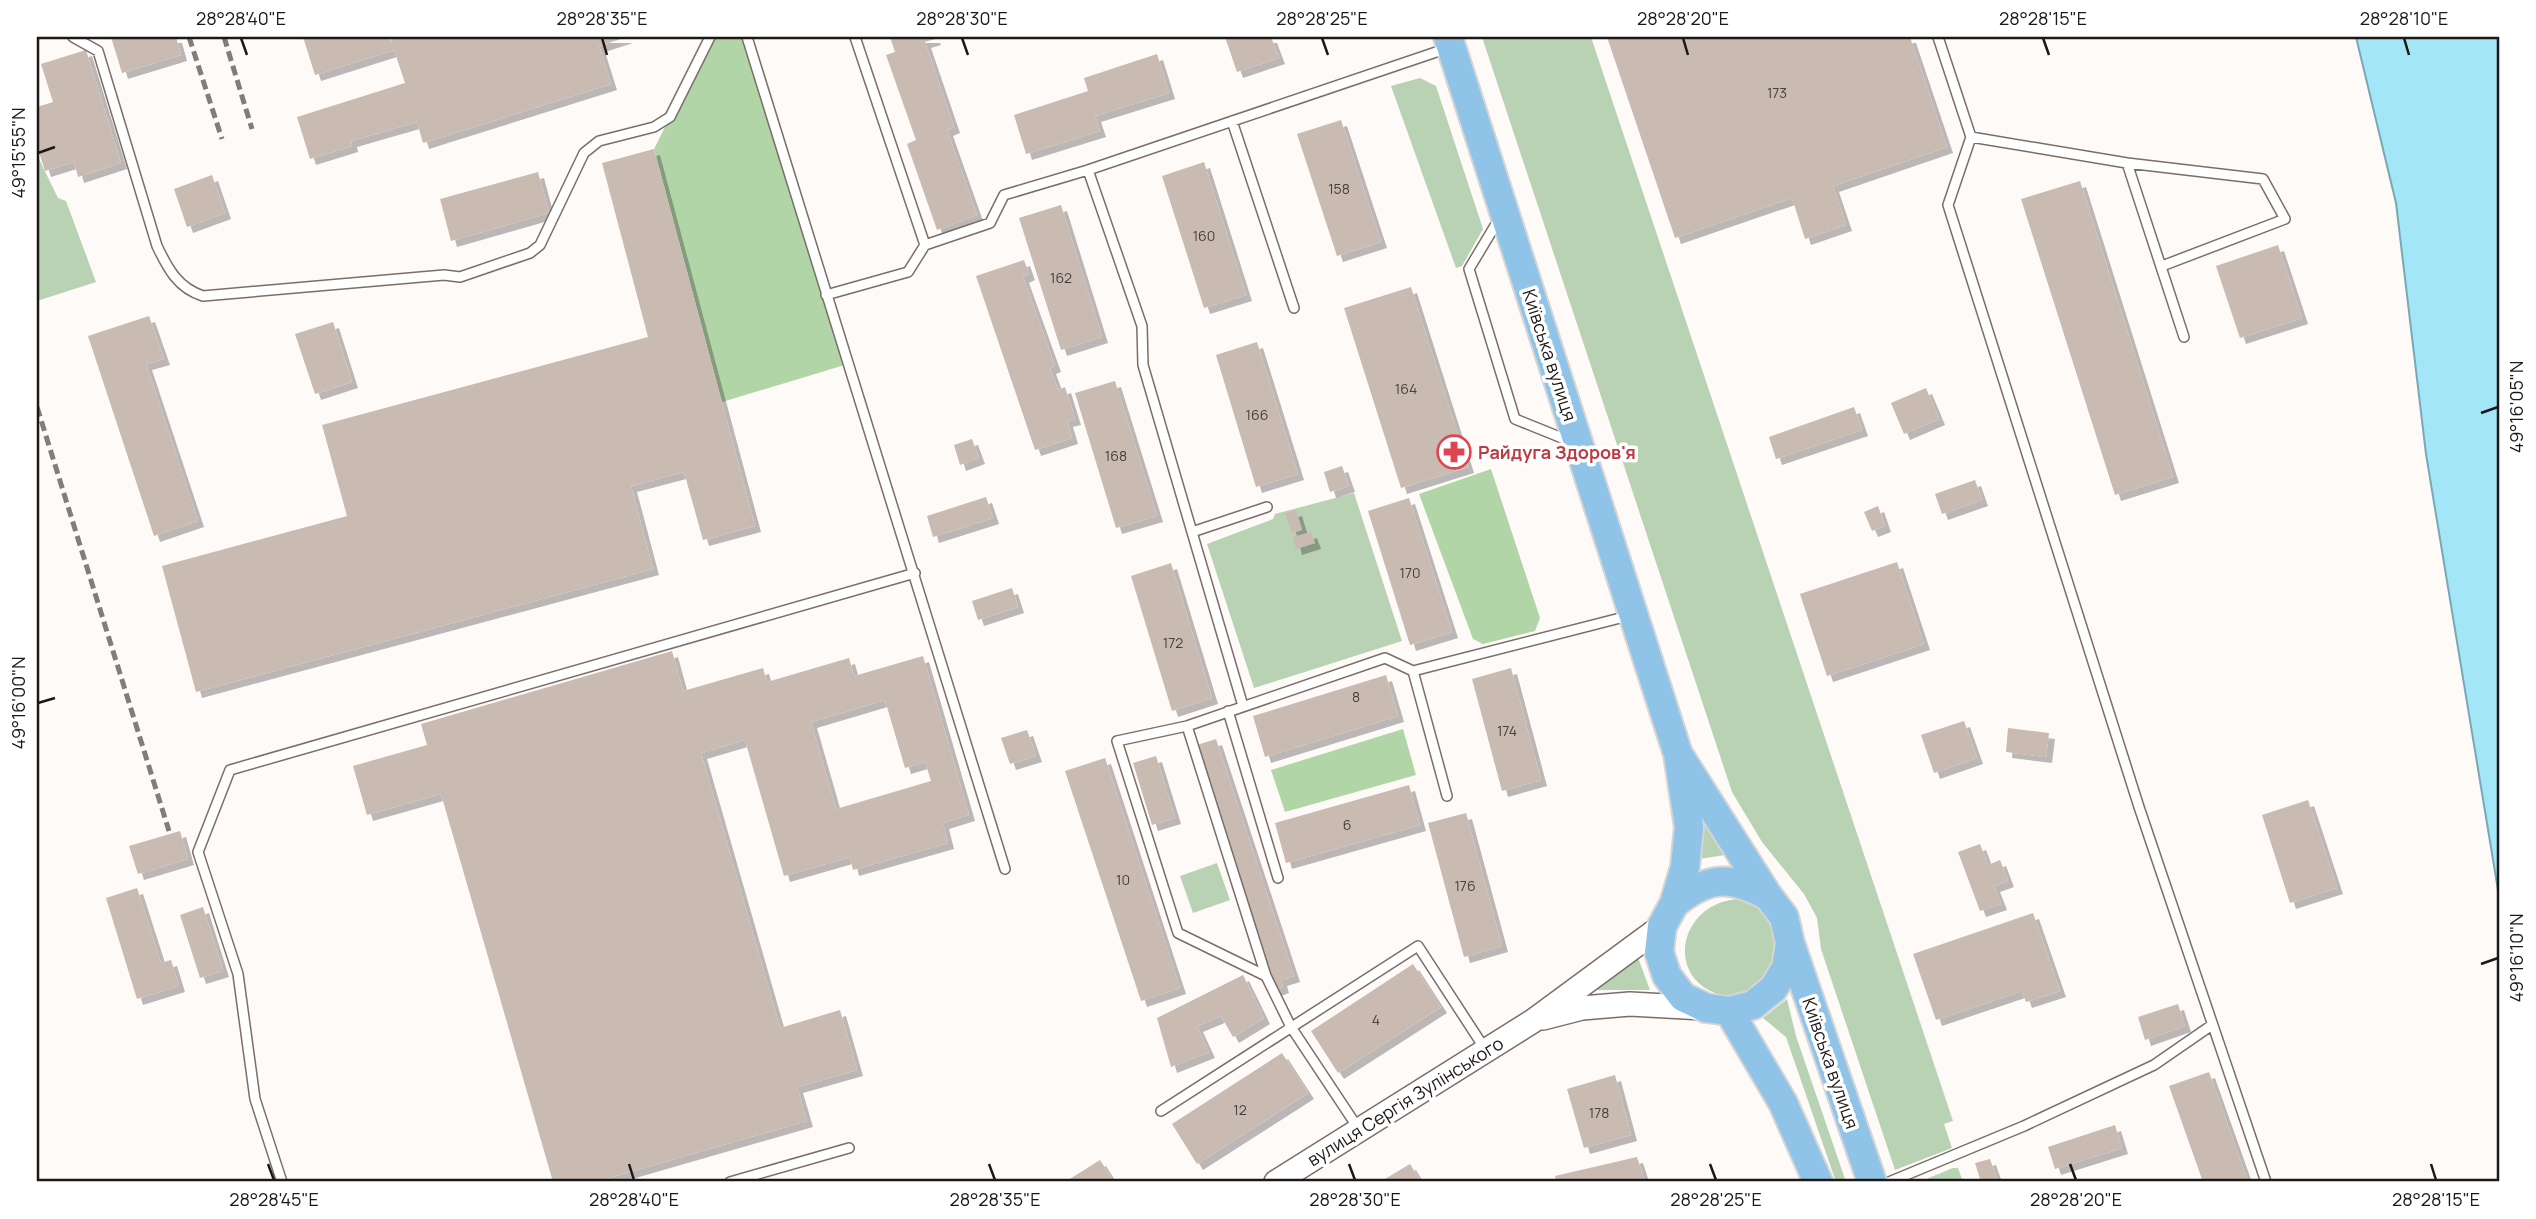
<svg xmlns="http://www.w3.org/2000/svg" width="2536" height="1219" viewBox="0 0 2536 1219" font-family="Manrope,sans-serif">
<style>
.green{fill:#b9d2b3}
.forest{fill:#b2d5a8}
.water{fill:#a2e6f8;stroke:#7aa8b4;stroke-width:2}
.building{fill:#c9bab2;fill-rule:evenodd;filter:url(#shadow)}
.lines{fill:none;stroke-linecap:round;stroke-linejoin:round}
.service-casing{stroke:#7b6e67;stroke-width:12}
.tertiary-casing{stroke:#7b6e67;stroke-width:26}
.primary-casing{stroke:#d6d5d5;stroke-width:32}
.service{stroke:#fff;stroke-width:9}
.tertiary{stroke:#fff;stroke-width:23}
.primary{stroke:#8fc4e8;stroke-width:28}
.rail{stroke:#817d7b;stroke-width:5;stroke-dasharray:10 5;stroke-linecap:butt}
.ticks{fill:none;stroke:#1d1815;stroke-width:2.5}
.labels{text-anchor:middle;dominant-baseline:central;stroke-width:7;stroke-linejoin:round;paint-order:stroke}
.number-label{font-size:14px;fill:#48403c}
.street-label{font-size:18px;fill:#1d1815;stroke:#fff}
.health-label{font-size:18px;font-weight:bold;fill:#be3a42;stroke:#fff;text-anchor:start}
.neatline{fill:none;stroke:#1d1815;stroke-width:2.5}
.ticks-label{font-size:18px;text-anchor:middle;fill:#1d1815}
</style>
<defs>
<filter id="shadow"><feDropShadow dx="6" dy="6" stdDeviation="0" flood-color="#0004"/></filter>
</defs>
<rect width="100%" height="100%" fill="#fdfaf8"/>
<!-- green -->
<path class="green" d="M1482 37H1591L1953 1121 1944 1124 1952 1148 1895 1170 1821 949 1817 918 1804 894 1762 842 1732 792Z
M1420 78 1436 86 1483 229 1462 266 1456 268 1391 86Z
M37 155 58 198 66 201 96 282 37 301Z
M1354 493 1402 641 1254 688 1207 544 1273 519 1275 514Z
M1701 816 1725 855 1699 859Z
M1217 863 1230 900 1193 913 1180 876Z
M1738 899C1763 904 1767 912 1782 933L1776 975C1766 982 1751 995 1739 997 1733 999 1724 996 1718 994 1664 976 1680 903 1738 899Z
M1637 955 1650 990H1584Z
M1787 999 1796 1036 1846 1182H1836L1786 1037 1763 1018Z
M1953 1168H1958L1963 1182H1919Z"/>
<!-- forest -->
<path class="forest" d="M710 37H747L848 364 722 402 654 149Z
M1491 469 1540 618 1535 631 1483 644 1473 639 1419 494Z
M1403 729 1416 775 1285 812 1271 770Z"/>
<!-- water -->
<path class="water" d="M2356 37H2499V896L2426 454 2396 203Z"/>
<!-- building -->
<path class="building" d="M111 37H176L181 55 122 73Z
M303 37H389L392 45 390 37H627L599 46 611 84 423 143 417 122 351 141 352 146 310 159 297 117 405 83 394 50 315 75Z
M890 37H934L935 39 925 42 954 127 947 130 977 215 937 230 907 144 916 140 886 55 895 52Z
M1225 37H1271L1279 58 1237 72Z
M1607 37H1910L1947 147 1833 186 1846 225 1805 239 1792 198 1675 238Z
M86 50 121 163 78 177 74 162 45 171 37 146V107L53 102 41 64Z
M1157 54 1169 93 1095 116 1100 131 1026 154 1014 115 1088 91 1084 78Z
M1341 120 1381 242 1337 256 1297 134Z
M654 149 755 526 703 540 684 472 631 486 653 569 196 692 162 566 347 516 322 425 648 337 602 163Z
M1204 162 1246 295 1204 308 1162 176Z
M538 172 549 213 451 241 440 199Z
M212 175 225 213 187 227 174 189Z
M2080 181 2173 477 2115 495 2021 199Z
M1061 205 1102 337 1061 350 1019 218Z
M2278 245 2302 318 2240 338 2216 266Z
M1024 260 1029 274 1023 277 1055 366 1050 368 1058 390 1065 387 1075 419 1067 421 1072 438 1035 450 976 276Z
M1411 287 1468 467 1401 488 1344 308Z
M149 316 164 359 146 364 198 521 154 536 88 336Z
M333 322 352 382 315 394 295 334Z
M1257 342 1298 474 1256 487 1216 355Z
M1115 381 1157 516 1116 528 1075 393Z
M1926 388 1939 419 1904 434 1891 403Z
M1854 407 1862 430 1776 459 1769 437Z
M972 439 979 458 960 465 954 445Z
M1342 466 1349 486 1330 492 1324 472Z
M1975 480 1982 500 1942 514 1935 494Z
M986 497 993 518 933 537 927 516Z
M1409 498 1452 632 1410 645 1368 511Z
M1878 506 1885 526 1872 531 1864 512Z
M1296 510 1302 530 1292 533 1285 513Z
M1311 532 1315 543 1296 549 1293 537Z
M1897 562 1924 644 1827 676 1800 594Z
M1171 563 1212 698 1172 711 1131 576Z
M1012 588 1018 607 978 620 972 601Z
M672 651 683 691 763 668 767 682 849 658 854 676 923 656 969 815 943 823 948 843 853 870 850 857 784 876 745 740 701 753 780 1028 840 1010 857 1070 797 1087 807 1121 595 1182H553L441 794 367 815 353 766 427 745 421 724ZM885 700 905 768 925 762 931 781 836 809 811 722Z
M1511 668 1541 780 1502 791 1472 679Z
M1386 675 1398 716 1265 757 1253 716Z
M1964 721 1977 758 1934 773 1921 735Z
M2008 728 2049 733 2046 757 2006 752Z
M1027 730 1036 756 1010 764 1001 738Z
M1216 739 1294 976 1281 980 1283 987 1275 990 1197 745Z
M1156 756 1175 818 1152 825 1133 763Z
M1105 758 1180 988 1141 1001 1065 771Z
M1409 785 1420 825 1286 863 1275 823Z
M2308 800 2337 888 2290 903 2262 815Z
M1466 813 1502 946 1464 957 1428 823Z
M180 831 188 859 138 874 129 846Z
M1980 844 1988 865 2000 860 2008 881 1994 886 2001 904 1980 911 1958 852Z
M137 888 161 963 171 960 179 986 137 999 106 898Z
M203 907 223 971 200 978 180 915Z
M2033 913 2060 991 2026 1002 2022 991 1936 1020 1913 954Z
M1413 964 1441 1007 1338 1073 1311 1031Z
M1243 975 1264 1018 1233 1037 1221 1016 1197 1026 1209 1052 1171 1067 1157 1018Z
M2178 1004 2185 1026 2145 1040 2138 1017Z
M1282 1053 1308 1093 1197 1164 1172 1124Z
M2209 1072 2248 1182H2203L2169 1086Z
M1615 1075 1631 1135 1584 1148 1567 1089Z
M2115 1125 2122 1148 2055 1169 2048 1147Z
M1637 1157 1645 1182H1557L1555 1176Z
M1990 1159 1998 1182H1981L1975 1163Z
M1100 1160 1114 1182H1065Z
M1410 1164 1421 1182H1380Z"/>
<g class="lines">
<defs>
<path id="service" d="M73 37 98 51 157 246C168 269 178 288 203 296L444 275 460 277 530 253 540 245 584 153 599 141 654 127 670 117 710 37
M747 37 1005 869
M1938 37 1971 137 1948 205 2139 807 2266 1182
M1232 121 1294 308
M1971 137 2127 163 2184 337
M2127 163 2263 179 2285 219 2162 266
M1088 170 1142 326 1143 365 1243 706
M1499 219 1469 269 1515 419 1572 442
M925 245 990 223 1004 195 1088 170 1448 48
M826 295 908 272 925 245 855 37
M1192 532 1267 507
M1228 711 1278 878
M1187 726 1266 976 1291 1027 1358 1128
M1447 796 1413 671 1628 616
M1266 976 1178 933 1117 741 1187 726 1385 658 1413 671
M1161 1111 1418 946 1485 1049
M282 1182 255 1099 238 974 198 852 230 770 915 573
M730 1182 849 1148
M1889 1182 2024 1126 2154 1065 2212 1025"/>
<path id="tertiary" d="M1543 1018 1582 1008 1630 1004 1703 1008
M1276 1182 1533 1021 1662 926"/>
<path id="primary" d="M1448 37 1678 754 1689 827 1685 867 1674 904 1662 926 1659 952 1667 976 1683 997 1706 1008 1729 1011 1753 1005 1773 989 1786 968 1790 943 1784 917 1768 896 1678 754
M1674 904C1708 876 1730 875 1768 896
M1790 943 1872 1182
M1729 1011 1783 1103 1818 1182"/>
</defs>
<!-- service casing -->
<use href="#service" class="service-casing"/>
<!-- tertiary casing -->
<use href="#tertiary" class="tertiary-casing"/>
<!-- primary casing -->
<use href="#primary" class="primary-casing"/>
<!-- service -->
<use href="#service" class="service"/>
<!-- tertiary -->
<use href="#tertiary" class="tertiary"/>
<!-- primary -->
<use href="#primary" class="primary"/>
<!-- rail -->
<path class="rail" d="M189 37 222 139
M224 37 252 129
M37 407 169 831"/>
</g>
<!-- ticks -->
<path class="ticks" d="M241 38 247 55M602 38 607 55M962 38 968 55M1322 38 1328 55M1683 38 1688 55M2043 38 2049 55M2404 38 2409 55M38 153 55 147M2481 413 2498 407M38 703 55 698M2481 964 2498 958M268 1164 274 1180M629 1164 634 1180M989 1164 995 1180M1349 1164 1355 1180M1710 1164 1716 1180M2070 1164 2076 1180M2431 1164 2436 1180"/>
<!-- icons -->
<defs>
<symbol id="pharmacy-ring" viewBox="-11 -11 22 22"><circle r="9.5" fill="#fff" stroke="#e0444e" stroke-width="1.5"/><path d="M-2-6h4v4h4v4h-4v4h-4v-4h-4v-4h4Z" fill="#e0444e"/></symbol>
</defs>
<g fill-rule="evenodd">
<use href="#pharmacy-ring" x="1435" y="433" width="38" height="38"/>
</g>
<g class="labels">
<!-- number labels -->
<g class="number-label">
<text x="1777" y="92">173</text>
<text x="1339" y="188">158</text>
<text x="1204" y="235">160</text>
<text x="1061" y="277">162</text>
<text x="1406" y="388">164</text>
<text x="1257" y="414">166</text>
<text x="1116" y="455">168</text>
<text x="1410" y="572">170</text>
<text x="1173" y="642">172</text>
<text x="1356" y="696">8</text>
<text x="1507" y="730">174</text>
<text x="1347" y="824">6</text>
<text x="1123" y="879">10</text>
<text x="1465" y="885">176</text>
<text x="1376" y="1019">4</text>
<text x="1240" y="1109">12</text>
<text x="1599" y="1112">178</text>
</g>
<!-- street labels -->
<g class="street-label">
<text transform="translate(1550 355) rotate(72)">Київська вулиця</text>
<text transform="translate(1831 1063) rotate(71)">Київська вулиця</text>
<text transform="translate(1405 1101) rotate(-32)">вулиця Сергія Зулінського</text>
</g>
<!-- health labels -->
<g class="health-label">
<text x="1478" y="452">Райдуга Здоров'я</text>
</g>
</g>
<!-- border -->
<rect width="2536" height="1219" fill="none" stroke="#ffffff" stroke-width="77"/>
<rect x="38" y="38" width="2460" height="1142" class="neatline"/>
<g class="ticks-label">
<text x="241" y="25">28°28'40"E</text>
<text x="602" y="25">28°28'35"E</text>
<text x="962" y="25">28°28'30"E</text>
<text x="1322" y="25">28°28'25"E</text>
<text x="1683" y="25">28°28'20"E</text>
<text x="2043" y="25">28°28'15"E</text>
<text x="2404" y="25">28°28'10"E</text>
<text transform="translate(19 153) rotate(-90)" y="6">49°15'55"N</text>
<text transform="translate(2517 407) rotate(-90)" y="6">49°16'05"N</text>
<text transform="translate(19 703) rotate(-90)" y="6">49°16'00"N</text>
<text transform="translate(2517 958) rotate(-90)" y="6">49°16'10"N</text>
<text x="274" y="1206">28°28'45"E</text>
<text x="634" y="1206">28°28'40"E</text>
<text x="995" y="1206">28°28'35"E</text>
<text x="1355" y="1206">28°28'30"E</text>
<text x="1716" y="1206">28°28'25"E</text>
<text x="2076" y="1206">28°28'20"E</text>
<text x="2436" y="1206">28°28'15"E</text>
</g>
</svg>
